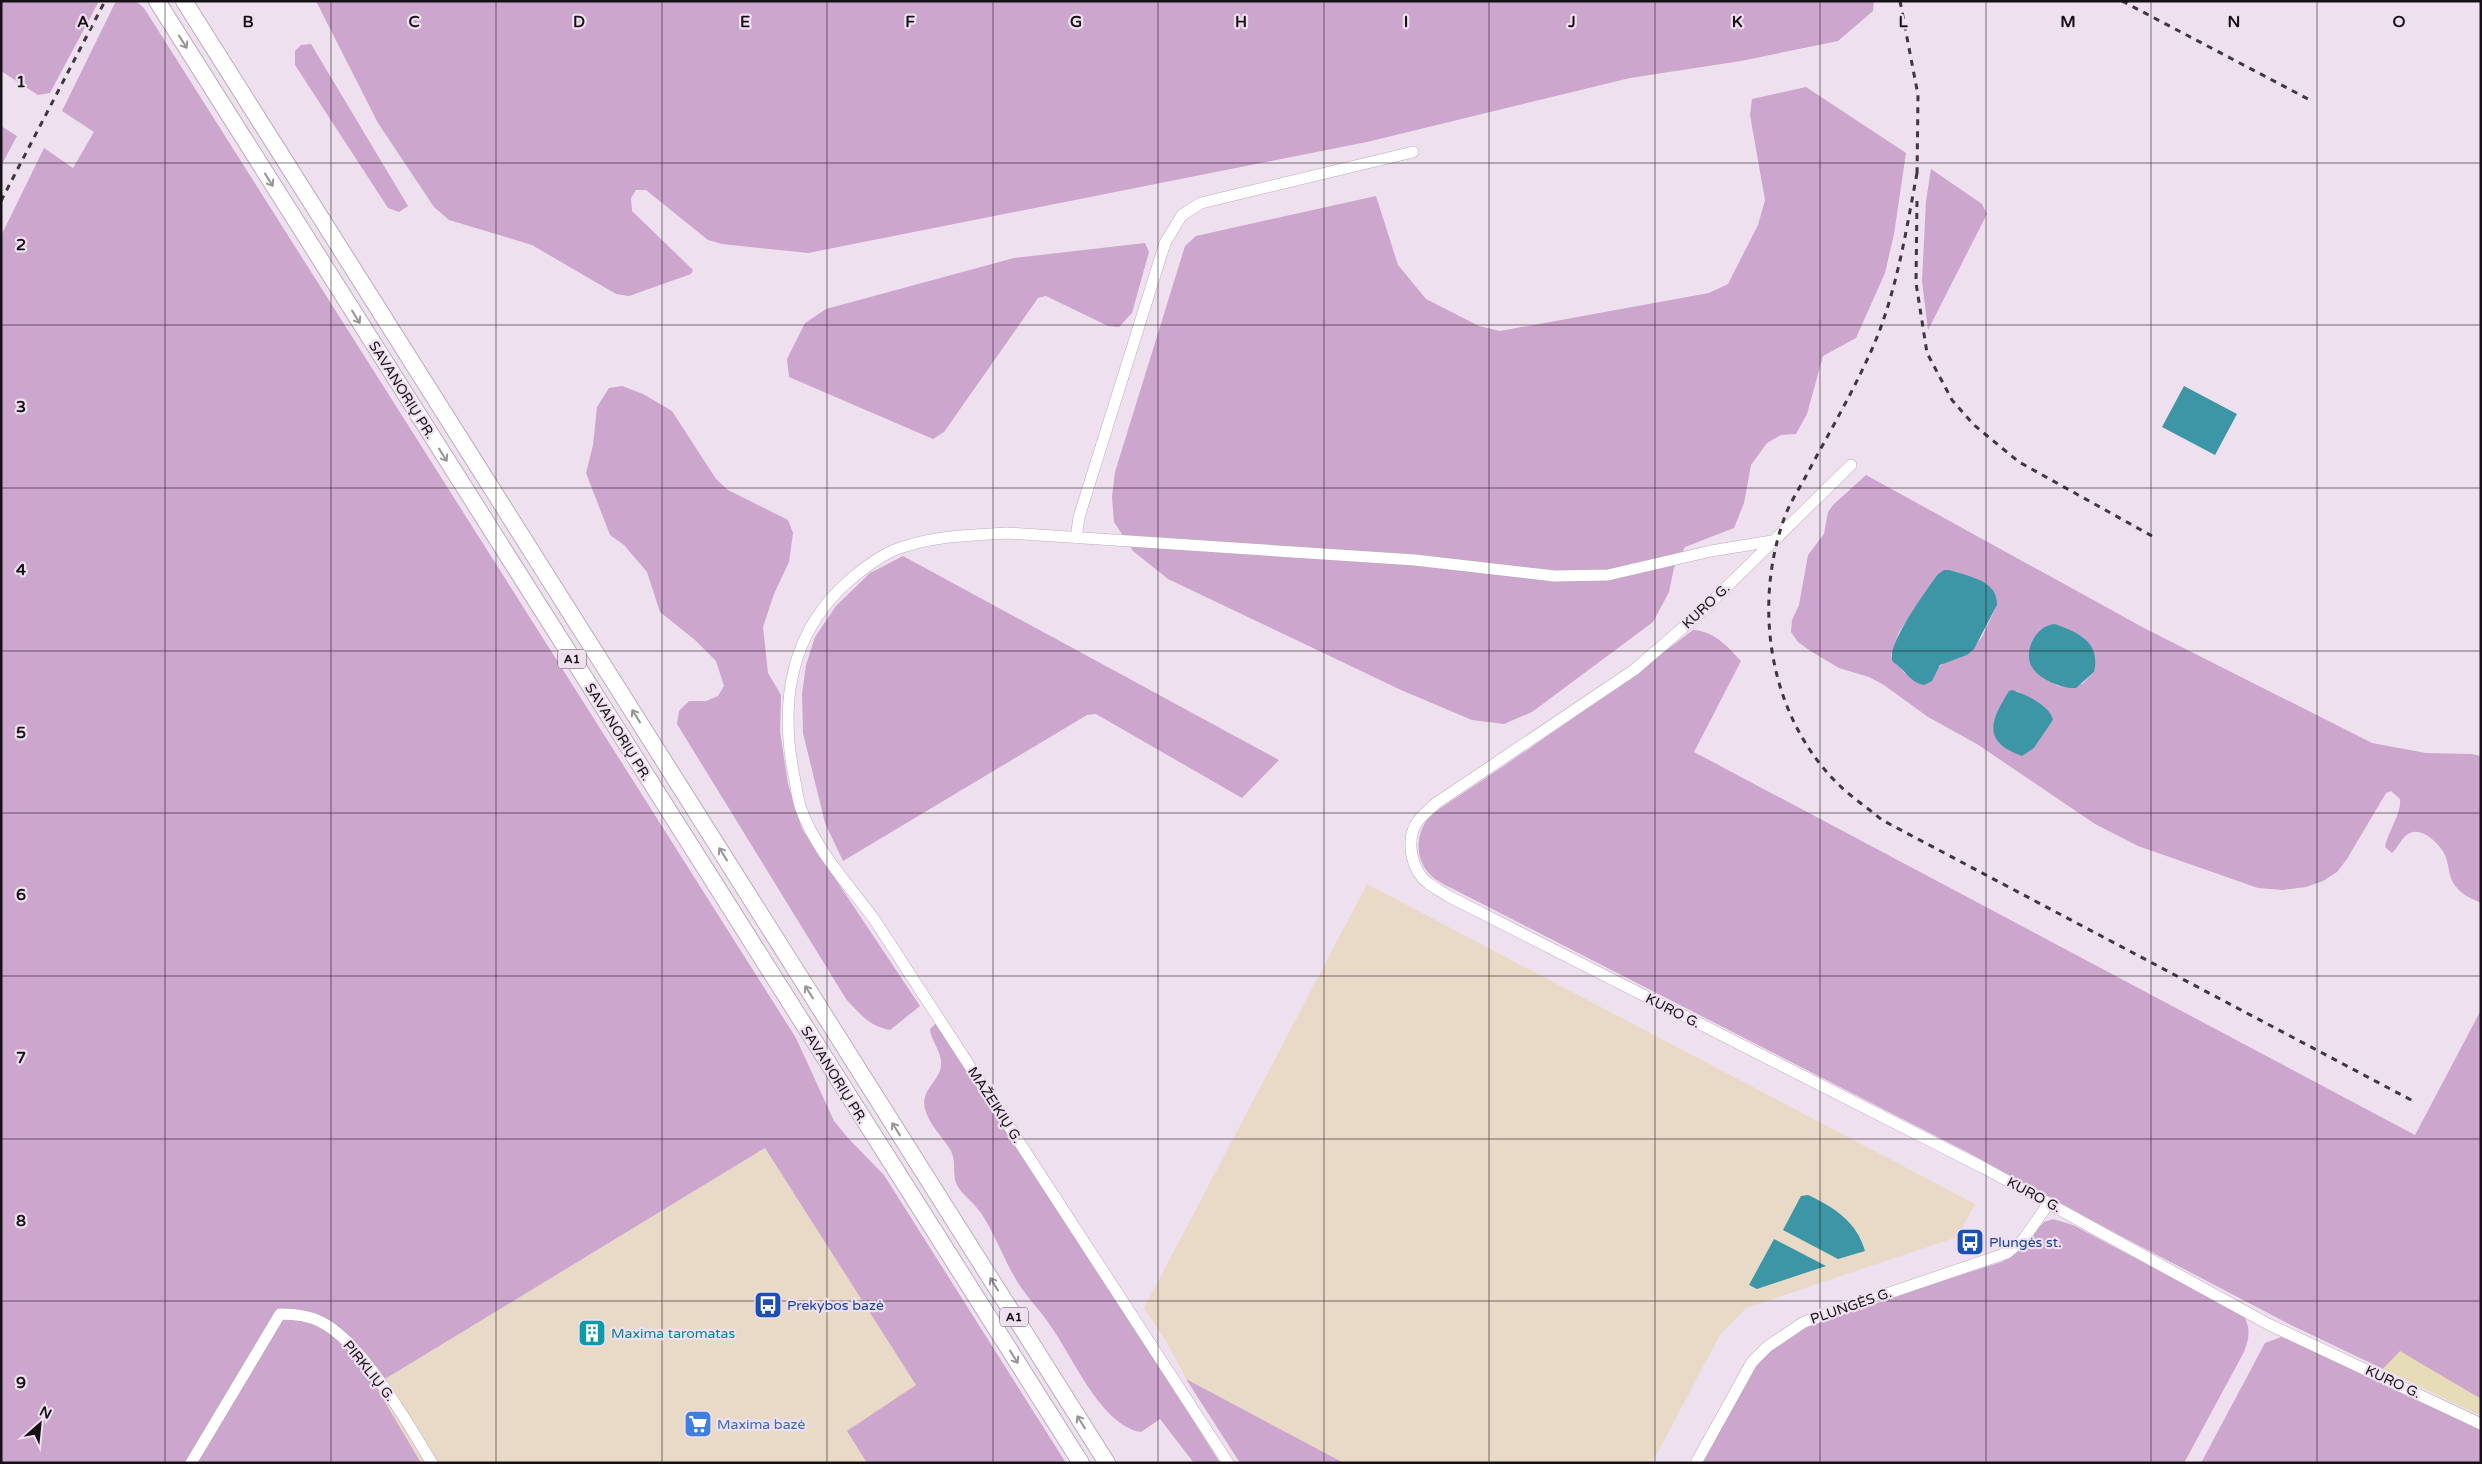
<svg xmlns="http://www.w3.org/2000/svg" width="2482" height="1464" viewBox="0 0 2482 1464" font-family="'Varela Round',sans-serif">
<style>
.commercial{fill:#e9d9c7}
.green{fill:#cca6cc;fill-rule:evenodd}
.sand{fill:#e6dcb7}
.water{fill:#3d96a6}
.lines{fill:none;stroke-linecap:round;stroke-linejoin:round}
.minor-casing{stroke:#baacba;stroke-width:12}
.highway-casing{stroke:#baacba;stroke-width:18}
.minor{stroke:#fff;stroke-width:11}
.highway{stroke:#fff;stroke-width:16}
.rail{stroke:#3e373e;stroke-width:3;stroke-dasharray:6 6;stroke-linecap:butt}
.oneway{stroke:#969496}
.grid{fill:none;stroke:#161116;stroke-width:1;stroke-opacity:0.55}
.labels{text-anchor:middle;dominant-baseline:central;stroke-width:4.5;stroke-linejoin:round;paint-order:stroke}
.shield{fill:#efe0ef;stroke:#574f57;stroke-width:1}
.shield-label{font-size:12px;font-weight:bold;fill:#161116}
.street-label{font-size:14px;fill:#161116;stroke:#efe0ef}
.transit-label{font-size:14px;fill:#164399;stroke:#efe0ef;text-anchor:start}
.culture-label{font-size:14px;fill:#0d838f;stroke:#efe0ef;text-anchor:start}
.shop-label{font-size:14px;fill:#366cbe;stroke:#efe0ef;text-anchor:start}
.grid-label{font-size:16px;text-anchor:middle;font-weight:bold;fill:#161116;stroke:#efe0ef;stroke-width:4.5;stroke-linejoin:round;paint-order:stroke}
</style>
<rect width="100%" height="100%" fill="#efe0ef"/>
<!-- commercial -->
<path class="commercial" d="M1367 884 1975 1204 1957 1237 1746 1308 1720 1335 1652 1463H1344L1186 1379 1166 1341 1144 1308Z
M765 1148 917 1386 847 1431 867 1463H421L375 1385Z"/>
<!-- green -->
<path class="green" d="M1 1H99L50 93 38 95 1 71Z
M116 1H136L144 8 796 1038 834 1121 848 1138 884 1175 1066 1463H867L847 1431 916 1385 765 1148 375 1385 421 1463H1V236L44 148 73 168 94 132 62 111Z
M316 1H1874L1873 11 1838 41 1741 61 1630 78 1367 142 808 253 722 244 708 240 646 190H636L631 198 632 211 693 270 691 274 629 296 616 294 532 245 449 220 434 207 378 123Z
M311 44 408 206 399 212 388 208 295 65V51L301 45Z
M1806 87 1906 153 1894 234 1885 273 1856 338 1823 356 1807 414 1796 434 1781 435 1767 443 1751 465 1744 503 1734 528 1685 547 1674 568 1669 592 1653 622 1532 712 1504 724 1472 720 1401 690 1168 579 1133 551 1114 522 1112 497 1115 472 1185 246 1196 236 1376 196 1398 265 1426 299 1479 326 1500 331 1709 293 1728 284 1758 225 1765 200 1750 115 1752 99Z
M1 126 17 136 1 166Z
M1931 169 1982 204 1987 214 1928 330 1922 281 1926 201Z
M1145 243 1149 252 1132 313 1119 327 1108 326 1046 296 1038 298 944 432 933 439 789 377 787 359 805 323 826 309 1014 258Z
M622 386 643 394 672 411 716 479 728 490 788 520 793 533 789 562 774 594 763 627 768 673 781 695 780 732 788 784 802 829 920 1006 890 1030C869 1026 860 1014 846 999L677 724 679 711 689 701H706L718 696 724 686 716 661 695 640 660 612 647 572 624 545 610 535 586 473 593 445 597 407 609 388Z
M1866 475 2144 628 2372 743 2426 753 2472 754 2481 756V903C2473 899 2464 896 2458 889 2449 881 2449 867 2446 857 2441 845 2423 827 2410 833 2402 836 2399 847 2392 853L2385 847C2388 831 2402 813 2400 799L2391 791 2386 793 2347 859 2337 872 2323 881 2306 887 2283 890 2258 888 2138 846 2095 824 1977 744 1928 717 1884 685 1869 677 1839 668 1812 652 1798 642 1791 632 1792 620 1799 605 1808 555 1824 534 1828 512 1833 505ZM1950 570 1988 585 1997 605 1982 637 1967 655 1944 663 1937 669 1904 673 1900 666 1893 662 1891 655 1899 632 1937 575ZM2055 624 2084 638 2094 672 2082 684 2058 686 2035 671ZM2017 691C2029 699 2049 705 2053 720L2034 748 2016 753 1995 736C1996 717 1997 699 2017 691Z
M903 556 1279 760 1242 798 1096 714 1087 715 843 861 825 823 803 733 802 694 806 665 815 637 836 606 870 573Z
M1693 630C1714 631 1727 646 1741 661L1694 752 2415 1135 2481 1010V1399L2400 1352 2383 1369 2291 1325 2119 1235 1971 1154 1459 892C1452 888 1442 884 1435 879 1413 862 1414 833 1432 814 1521 755 1609 695 1693 630Z
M936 1023 1117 1299 1220 1463H1194L1160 1419 1141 1432C1102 1426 1073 1358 1052 1328 1042 1312 1028 1299 1018 1283 1004 1260 995 1234 981 1213 974 1203 964 1196 958 1187 951 1176 957 1163 951 1151 943 1137 929 1125 925 1109 920 1089 941 1081 941 1064 942 1052 931 1041 930 1029Z
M2053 1219 2073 1225 2244 1316C2251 1329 2249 1339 2244 1352L2184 1463H1701C1720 1429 1743 1375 1771 1350 1803 1323 1847 1312 1886 1299 1924 1287 1963 1274 2002 1262L2017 1252 2044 1222Z
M2281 1337 2290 1339 2481 1430V1463H2201L2265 1343Z
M1186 1379 1344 1463H1240Z"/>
<!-- sand -->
<path class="sand" d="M2400 1351 2481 1399V1416L2383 1369Z"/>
<!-- water -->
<path class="water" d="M2184 386 2237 414 2215 455 2162 427Z
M1944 570H1950C1969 577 1998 580 1997 605L1974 649 1967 655 1940 665 1932 681 1924 685C1909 682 1905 669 1893 662 1884 647 1927 590 1937 575Z
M2055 624C2079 633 2101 642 2094 672L2076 688C2062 689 2035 678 2030 663 2025 646 2038 625 2055 624Z
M2012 690C2025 694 2050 705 2053 720L2034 748 2022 756C1981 741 1991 720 2009 691Z
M1808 1195C1834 1207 1857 1222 1865 1251L1838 1259 1783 1230 1801 1196Z
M1774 1239 1826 1266 1757 1289 1749 1285Z"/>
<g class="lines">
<defs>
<path id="minor" d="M1851 465 1699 614 1634 670 1435 804C1429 810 1423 815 1418 821 1405 839 1411 870 1428 883 1434 888 1441 891 1448 896L1984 1168 2268 1324 2481 1424
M1076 538 1079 517 1165 243 1182 215 1201 203 1413 152
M191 1463 280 1314C294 1314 308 1315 321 1322 362 1342 408 1424 432 1463
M1228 1463 874 919C848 884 814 848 800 806 797 796 796 785 794 776 779 701 791 630 851 579 864 568 877 558 892 551 929 536 968 535 1007 533L1415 560 1555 576 1608 575 1711 551 1772 541
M1696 1463 1752 1362 1767 1347 1804 1322 2007 1253 2023 1240 2049 1203"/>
<path id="highway" d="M157 1 1081 1463
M184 1 1107 1463"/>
</defs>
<!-- minor casing -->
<use href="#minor" class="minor-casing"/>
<!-- highway casing -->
<use href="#highway" class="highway-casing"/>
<!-- minor -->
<use href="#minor" class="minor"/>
<!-- highway -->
<use href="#highway" class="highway"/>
<!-- rail -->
<path class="rail" d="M1900 1 1918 95 1917 178
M2122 1 2310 100
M1917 173C1905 237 1895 303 1866 362 1848 401 1826 438 1806 476 1799 489 1790 503 1785 516 1752 606 1769 716 1838 784 1851 797 1868 808 1882 820L2413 1101
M1 201 105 1
M1917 201 1916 283 1927 353 1952 400 1974 425 2019 462 2152 536"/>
</g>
<!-- one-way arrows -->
<defs><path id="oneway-shaft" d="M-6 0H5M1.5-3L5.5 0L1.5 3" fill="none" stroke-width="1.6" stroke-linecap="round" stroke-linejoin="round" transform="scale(1.25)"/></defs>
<g class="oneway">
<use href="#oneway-shaft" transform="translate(183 42) rotate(58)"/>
<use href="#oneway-shaft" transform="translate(269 180) rotate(58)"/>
<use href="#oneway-shaft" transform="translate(356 317) rotate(58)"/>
<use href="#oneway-shaft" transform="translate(443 455) rotate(58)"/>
<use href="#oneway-shaft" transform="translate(636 716) rotate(-122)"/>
<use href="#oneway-shaft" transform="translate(723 854) rotate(-122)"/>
<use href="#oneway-shaft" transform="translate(809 992) rotate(-122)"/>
<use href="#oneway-shaft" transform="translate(896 1129) rotate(-122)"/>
<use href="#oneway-shaft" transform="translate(994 1284) rotate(-122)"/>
<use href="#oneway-shaft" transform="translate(1014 1357) rotate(58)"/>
<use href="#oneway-shaft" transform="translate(1081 1422) rotate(-122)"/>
</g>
<!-- grid -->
<path class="grid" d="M165 1V1463M331 1V1463M496 1V1463M662 1V1463M827 1V1463M993 1V1463M1158 1V1463M1324 1V1463M1489 1V1463M1655 1V1463M1820 1V1463M1986 1V1463M2151 1V1463M2317 1V1463M1 163H2481M1 325H2481M1 488H2481M1 651H2481M1 813H2481M1 976H2481M1 1139H2481M1 1301H2481"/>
<!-- icons -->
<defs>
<symbol id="bus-square" viewBox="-11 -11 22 22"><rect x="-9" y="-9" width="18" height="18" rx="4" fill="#1a4fb4" stroke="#efe0ef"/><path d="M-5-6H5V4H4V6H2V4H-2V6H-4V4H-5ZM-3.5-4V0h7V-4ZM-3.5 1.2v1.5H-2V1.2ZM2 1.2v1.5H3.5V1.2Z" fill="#fff"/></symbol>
<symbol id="building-square" viewBox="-11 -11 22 22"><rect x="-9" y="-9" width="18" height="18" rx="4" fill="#0f9aa8" stroke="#efe0ef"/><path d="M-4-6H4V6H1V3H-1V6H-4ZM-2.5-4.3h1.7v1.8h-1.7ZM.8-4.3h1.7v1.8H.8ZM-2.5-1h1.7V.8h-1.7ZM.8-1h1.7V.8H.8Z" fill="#fff"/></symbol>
<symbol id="supermarket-square" viewBox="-11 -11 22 22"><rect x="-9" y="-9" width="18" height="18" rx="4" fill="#3f7fe0" stroke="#efe0ef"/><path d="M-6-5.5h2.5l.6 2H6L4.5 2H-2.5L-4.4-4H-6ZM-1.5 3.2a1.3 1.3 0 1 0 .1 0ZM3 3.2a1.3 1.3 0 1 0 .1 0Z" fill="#fff"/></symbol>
</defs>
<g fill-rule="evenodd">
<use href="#bus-square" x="1954" y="1226" width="32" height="32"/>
<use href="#bus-square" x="752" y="1289" width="32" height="32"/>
<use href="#building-square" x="576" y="1317" width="32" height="32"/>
<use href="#supermarket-square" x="682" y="1408" width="32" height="32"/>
</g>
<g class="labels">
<!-- shield labels -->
<g class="shield">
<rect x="558" y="649.5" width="28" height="19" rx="4"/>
<rect x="1000" y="1307.5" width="28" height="19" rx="4"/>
</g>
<g class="shield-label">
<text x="572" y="659">A1</text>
<text x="1014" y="1317">A1</text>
</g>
<!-- street labels -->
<g class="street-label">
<text transform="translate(402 390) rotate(58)">SAVANORIŲ PR.</text>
<text transform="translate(1706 606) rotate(-43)">KURO G.</text>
<text transform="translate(618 732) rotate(58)">SAVANORIŲ PR.</text>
<text transform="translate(1673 1011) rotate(27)">KURO G.</text>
<text transform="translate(834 1075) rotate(58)">SAVANORIŲ PR.</text>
<text transform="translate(995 1105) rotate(57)">MAŽEIKIŲ G.</text>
<text transform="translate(2034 1195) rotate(28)">KURO G.</text>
<text transform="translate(1851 1306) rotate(-19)">PLUNGĖS G.</text>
<text transform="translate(369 1371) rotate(51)">PIRKLIŲ G.</text>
<text transform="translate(2393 1382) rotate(25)">KURO G.</text>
</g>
<!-- transit labels -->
<g class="transit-label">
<text x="1989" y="1242">Plungės st.</text>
<text x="787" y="1305">Prekybos bazė</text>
</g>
<!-- culture labels -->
<g class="culture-label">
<text x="611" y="1333">Maxima taromatas</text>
</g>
<!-- shop labels -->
<g class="shop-label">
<text x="717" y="1424">Maxima bazė</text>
</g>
</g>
<g class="grid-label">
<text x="83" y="27">A</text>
<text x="248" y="27">B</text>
<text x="414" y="27">C</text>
<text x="579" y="27">D</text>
<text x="745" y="27">E</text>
<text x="910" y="27">F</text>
<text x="1076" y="27">G</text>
<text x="1241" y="27">H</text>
<text x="1406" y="27">I</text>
<text x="1572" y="27">J</text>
<text x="1737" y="27">K</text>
<text x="1903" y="27">L</text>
<text x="2068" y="27">M</text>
<text x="2234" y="27">N</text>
<text x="2399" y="27">O</text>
<text x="21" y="87">1</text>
<text x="21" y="250">2</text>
<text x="21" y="412">3</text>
<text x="21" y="575">4</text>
<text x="21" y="738">5</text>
<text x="21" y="900">6</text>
<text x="21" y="1063">7</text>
<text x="21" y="1226">8</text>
<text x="21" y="1388">9</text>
</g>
<!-- border -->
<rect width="2482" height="1464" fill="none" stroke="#161116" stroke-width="5"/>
<!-- north arrow -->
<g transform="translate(40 1424) rotate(27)" stroke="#efe0ef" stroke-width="4" paint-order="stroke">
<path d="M0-4L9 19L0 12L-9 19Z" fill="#161116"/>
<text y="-8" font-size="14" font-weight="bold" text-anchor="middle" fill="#161116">N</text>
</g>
</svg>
